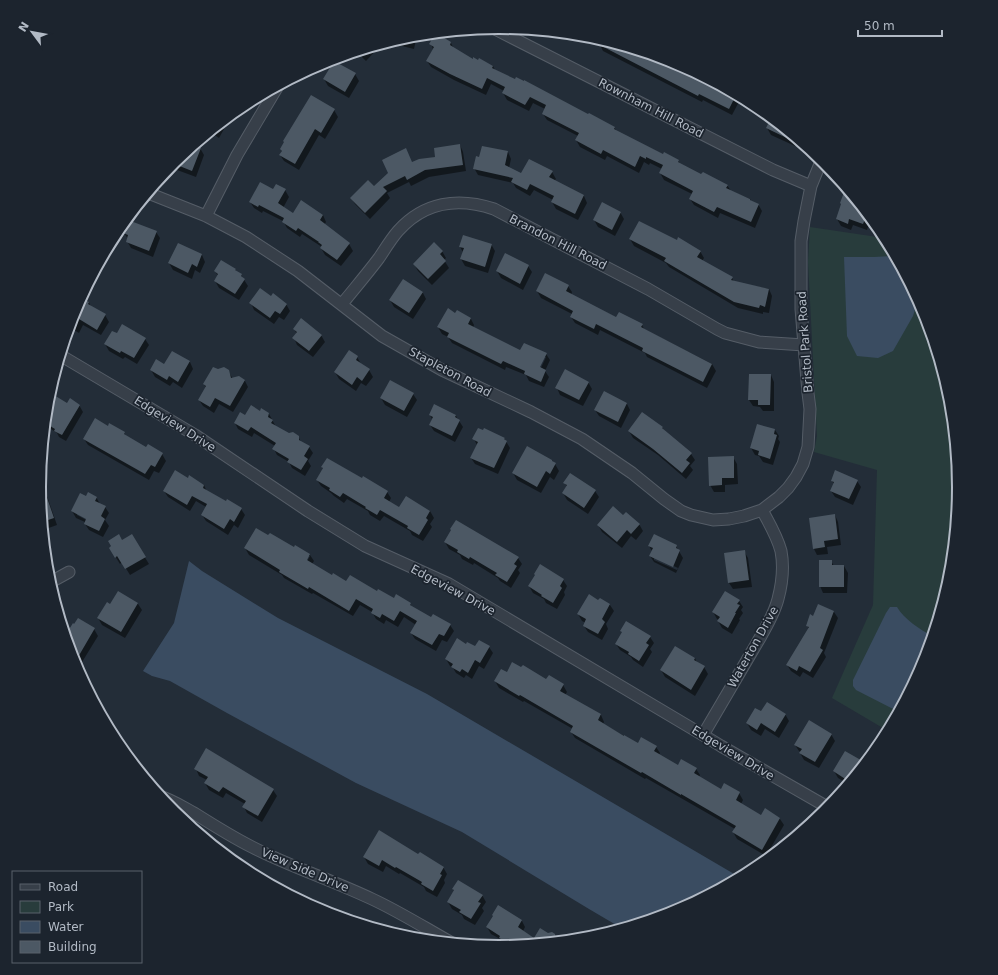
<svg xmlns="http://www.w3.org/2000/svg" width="998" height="975" viewBox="0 0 998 975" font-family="'DejaVu Sans',sans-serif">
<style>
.green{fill:#283c3c}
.water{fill:#3a4c61}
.shadow{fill:#0007;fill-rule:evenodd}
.building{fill:#4c5864}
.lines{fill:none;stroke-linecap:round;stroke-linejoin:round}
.street-casing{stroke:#555d67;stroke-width:13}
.street{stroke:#373f49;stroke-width:11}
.labels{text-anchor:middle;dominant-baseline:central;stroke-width:3.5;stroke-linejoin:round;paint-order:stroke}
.street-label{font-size:12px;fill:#b2bac5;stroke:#1c242e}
.rim{fill:none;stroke:#b2bac5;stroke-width:2}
</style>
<rect width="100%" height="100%" fill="#232d38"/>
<!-- green -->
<path class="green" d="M810 227 884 238 885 237 925 311 951 398 959 488 951 578 924 664 888 731 832 698 873 605 877 470 814 452 817 436 808 262Z"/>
<!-- water -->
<path class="water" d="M894 254 918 300 913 316 893 351 878 358 857 356 847 336 844 257H874L892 256Z
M189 561 202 571 278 618 427 694 741 878 675 913 623 929 589 909 462 832 356 783 227 713 170 681 152 676 143 671 174 623Z
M890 607H897C904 619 920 630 933 636L924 664 899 712 856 690 853 686V680L886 613Z"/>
<!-- shadow -->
<path class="shadow" d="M566 34 586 36 583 42Z
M417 35 414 49 394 44 392 41 409 36Z
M436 35 451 43 454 49 473 60 493 66 495 70 614 127 617 132 664 155 678 161 681 165 702 176 727 185 731 191 750 199 751 201 758 204 762 211 755 228 720 213 718 218 694 205 690 199 692 194 664 180 660 173 662 169 650 163 649 165 644 162 639 173 607 156 605 160 580 147 576 140 578 136 547 120 543 114 545 109 533 103 529 111 507 100 503 93 504 91 491 84 486 95 454 80 431 67 427 61 433 49 431 44Z
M602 40 675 62 741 98 732 115 703 100 702 102 603 51 600 45Z
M378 45 379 47 366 61 357 52Z
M355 74 359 81 349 98 328 86 324 79Z
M334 110 338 117 325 139 319 135 299 170 284 161 280 155 282 152 281 149Z
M772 119 798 140 795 146 771 135 767 128Z
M224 120 222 125 224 129 219 138 210 132Z
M460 145 463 152 466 171 429 177 411 186 409 182 387 193 390 198 370 219 355 204 351 198 374 187 412 163 436 157Z
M193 146 200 148 204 155 196 177 169 167 174 162Z
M508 152 511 159 509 168 522 175 552 172 556 179 554 181 584 196 587 203 578 220 556 209 552 202 553 200 534 190 530 196 516 188 513 183 478 175 474 168Z
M285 190 289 197 283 208 293 215H323L326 222 324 225 349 244 353 251 341 266 325 255 321 248 322 247 302 234 300 237 287 228 283 221 263 211 262 213 254 208 250 202 273 191Z
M849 192 871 218 867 230 853 225 851 230 841 226 837 219Z
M620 212 624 219 615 236 598 227 594 220Z
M156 232 160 238 153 257 131 248 127 241 128 239 124 233Z
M630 239 700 251 704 258 702 261 732 278 734 282 769 289 772 296 769 313 763 312V314L738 308 669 267 666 263 634 246Z
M491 244 495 251 488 273 465 266 461 259 463 252 460 247Z
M442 251 446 258 444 260 449 268 432 285 418 271 414 264Z
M202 255 205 262 200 273 195 270 192 279 173 270 169 263Z
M528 266 532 272 523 290 501 278 497 271Z
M235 269 236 272 241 275 248 286 239 300 219 288 215 281 218 276 215 271Z
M546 274 568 286 572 292 571 295 617 318 642 325 644 329 712 364 716 371 707 388 647 357 645 353 600 330 598 335 575 323 571 317 572 314 541 298 537 291Z
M403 280 423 293 426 299 413 319 394 307 390 300Z
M81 298 89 302 91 307 105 315 109 322 101 335 83 325 79 333 69 327 74 311Z
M251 303 286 304 290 311 284 320 279 317 274 324 254 310Z
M458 312 471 319 474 325 473 328 521 351 546 354 550 360 545 371 549 377 544 387 529 381 526 375 506 367 505 370 452 343 448 337 442 334 438 327 455 314ZM544 357H546L539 372H537Z
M294 329 321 335 325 342 313 357 297 345 294 338 297 334Z
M117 335 145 339 149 345 137 364 125 357 123 359 109 351 105 344Z
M172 352 190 362 193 369 182 388 173 382 170 386 155 377 151 370 165 365Z
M357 357 361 364 369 370 373 377 366 386 361 383 356 391 339 379 335 372Z
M217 370 228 371 233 379 239 377 245 381 248 387 233 412 219 404 214 413 203 406 199 400 206 388 204 384Z
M771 375 774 382V411H763L760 407 753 406 749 400Z
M588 382 592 389 583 406 560 395 557 388Z
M413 394 417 400 407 417 385 405 381 398Z
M47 398 67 404 79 405 83 412 66 441 59 437 57 433 45 425Z
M627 404 630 410 621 428 599 416 595 410Z
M434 405 456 416 463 427 455 442 434 431 430 425 432 419 430 415Z
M262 410 269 414 276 427 289 434 298 436 301 442 309 447 313 453 308 461 311 466 305 476 292 468 289 462 277 455 274 449 275 446 254 433 252 437 238 429 235 423 245 416 260 412Z
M108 427 124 433 126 436 146 448 162 454 166 461 159 473 154 471 149 480 88 445 84 439Z
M662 427 665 432 691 454 695 460 690 466 693 470 686 479 658 455 633 438 629 431Z
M775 430 779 436 778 439 780 442 773 465 763 462 759 456 755 455 751 448Z
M504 438 510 448 498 474 475 464 471 458 477 445 474 439Z
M733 457 737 464 738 484 725 485V492H714L710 485Z
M555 464 559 471 554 480 550 477 541 493 517 480 513 473Z
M322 467 362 480 387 492 391 498 389 502 400 508 430 511 434 518 430 524 432 527 423 541 412 535 410 531 384 516 380 521 370 515 368 511 347 499 344 503 334 496 331 493 321 486 317 480 323 469Z
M188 479 204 485 207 492 241 509 245 515 238 528 234 525 228 535 206 521 202 515 206 507 196 501 190 511 168 497 164 491Z
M832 481H857L861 487 853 505 835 497 831 491 834 484Z
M565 483 595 491 599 497 588 514 567 500 563 493 567 487Z
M43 489 47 496 57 525 43 530 39 491Z
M96 497 100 504 105 507 109 513 105 520 109 526 103 537 89 530 85 524V522L76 518 72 511 86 498ZM77 513 91 520 90 522 77 515Z
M835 515 838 522 841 545 827 547 828 554 817 555 814 549Z
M624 516 639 524 643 531 636 540 631 536 622 548 602 532 598 525Z
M131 535 149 564 130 575 122 562 120 564 110 548Z
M445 542 518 558 522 564 518 570 520 573 511 588 500 581 498 578 474 563 473 565 462 559 460 555 449 549Z
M649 546H676L683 558 676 573 654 562 650 556 652 551ZM654 557 678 568 677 570 654 560Z
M245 548H294L310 555 314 561 312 564 332 576 346 582 410 604 412 608 432 619 450 625 454 631 447 642 442 640 436 651 415 639 411 633 416 625 404 617 398 627 386 620 384 624 376 619 372 612 360 605 353 616 313 593 312 594 284 578 282 575 249 555ZM308 556H310L305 565Z
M744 551 748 558 752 587 733 589 729 583Z
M831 561 834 566H844L848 573 847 593H823L820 586Z
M563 580 567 586 564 592 565 595 557 609 546 603 544 599 533 593 529 586Z
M118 592 138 604 142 610 125 638 102 625 98 618 110 605Z
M600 599 610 605 614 611 606 624 608 629 602 640 588 632 584 626 586 623 582 621 578 614 599 601Z
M739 601 743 607 741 610 743 613 739 619 740 620 732 634 722 628 718 621 719 620 717 619 713 612Z
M818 605 834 612 838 618 824 653 826 657 813 678 803 672 800 677 791 671 787 665 809 629 807 625 814 617Z
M94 629 98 636 79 667 73 663 64 633 67 634Z
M650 637 654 643 650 649 652 652 643 667 633 660 631 657 620 650 616 644Z
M466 645 475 648 489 647 493 653 484 669 479 666 472 679 466 675 464 678 456 673 453 668 450 666 446 659Z
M695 658 697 663 704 667 708 674 695 696 665 677 661 670Z
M507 674 547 680 549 677 563 685 567 692 565 695 601 715 604 722 603 724 638 744 656 747 660 753 659 755 678 766 696 769 700 775 699 777 721 791 739 793 743 800 741 804 762 816 765 810 780 819 784 825 766 856 737 839 733 832 735 829 646 778 645 779 575 738 571 732 573 729 524 701 523 702 499 688 495 681Z
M761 713 785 714 789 721 779 738 765 729 761 736 751 730 747 723Z
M831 734 835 741 819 768 804 760 800 753 801 752 799 751 795 745Z
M865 764 848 784 838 778 834 771Z
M196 769 273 790 277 796 262 822 247 813 244 807 245 804 226 793 223 798 209 790 205 783 207 780 199 776Z
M419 855 443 867 447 874 444 880 445 883 437 897 426 891 424 887 400 873 399 874 386 866 383 872 368 864 364 857Z
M453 889 482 895 486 902 482 908 484 911 475 925 464 919 462 915 452 909 448 902 454 891Z
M522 921 525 927 522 933 523 936 517 946 509 947 504 944 502 940 491 934 487 927Z
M524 932 535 939 548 934 554 935 556 939 562 942 528 945Z"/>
<!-- building -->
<path class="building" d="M436 33 451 42 450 45 473 59V57L478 60 479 58 493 66 492 68 515 79 516 77 524 81V80L588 114 589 113 615 127 614 129 663 154 664 152 679 160 678 162 701 174 703 172 728 185 726 188 750 199V200L759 204 751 222 717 207 714 212 689 199 693 191 659 173 663 165 646 157V159L640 156 635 167 603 150 601 154 575 140 579 133 542 114 546 105 530 97 525 105 502 93 505 87 487 78 482 89 450 74 426 61 434 47 429 44Z
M595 38 675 62 736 95 729 109 699 94 698 96 594 42Z
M334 61 356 73 345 92 323 79Z
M311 95 335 109 321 133 315 129 295 164 279 155 282 151 280 149 284 142 283 141Z
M771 118 797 139 795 142 766 128Z
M460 144 463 165 425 170 407 180 405 176 383 187 387 191 365 213 350 198 368 180 374 186 388 173 382 160 406 148 412 162 419 159 435 157 434 148Z
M194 145 201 148 192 171 172 163Z
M482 146 508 151 505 165 521 173 529 159 553 171 549 177 584 195 575 214 551 202 554 196 530 184 527 190 511 182 513 178 473 169 476 156 479 157Z
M260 182 273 189 276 184 286 189 278 203 293 213 301 200 323 215 320 220 350 243 337 260 320 248 322 245 318 242H319L298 228 296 231 282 222 284 218 259 205 258 207 249 202Z
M846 187 867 214 863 224 849 219 848 224 836 219 841 204 840 203Z
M602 202 621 212 612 230 593 220Z
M128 220 157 231 149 251 126 242 128 235 123 233Z
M639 221 677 240 678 237 701 251 697 257 733 277 731 280 769 289 765 307 760 305 759 308 734 302 664 261 666 258 629 239Z
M463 235 492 244 485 267 460 259 464 248 459 247Z
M434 242 443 251 440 254 446 261 428 279 413 264Z
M178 243 202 254 197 267 192 264 188 273 168 263Z
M505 253 529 265 520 284 496 271Z
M221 260 236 269 235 270 242 274 241 276 245 279 235 294 214 281 218 274 214 271Z
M545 273 569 285 566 291 616 317 619 312 643 324 641 327 712 364 703 382 642 351 643 348 596 324 594 329 570 317 573 311 536 291Z
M403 279 423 292 409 313 389 300Z
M260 288 271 296 273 293 287 304 280 314 275 311 270 318 249 303Z
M81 297 89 302 88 304 106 314 97 330 79 319 70 335 67 333 74 311Z
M448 308 455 313 457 310 471 318 468 324 520 350 524 343 547 353 540 367 546 370 541 382 524 374 525 371 503 361 501 364 447 337 449 333 437 327Z
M301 318 322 335 309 351 292 338 297 332 293 329Z
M122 324 146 338 134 358 121 351 120 353 104 344 112 331 117 333Z
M349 350 358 356 356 360 370 369 362 381 357 377 352 385 334 372Z
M172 351 190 361 178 382 169 376 167 380 150 370 156 359 164 364Z
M213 367 218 369 224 367 229 370 231 378 239 376 245 380 230 406 215 398 210 407 198 400 206 386 203 384Z
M565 369 589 382 579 400 555 388Z
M749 374H771L770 405H758V400H748Z
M390 380 414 393 404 411 380 398Z
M604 391 627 403 618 422 594 410Z
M49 392 67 403 70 398 80 405 62 435 54 431 55 429 45 423 47 397Z
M434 404 456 415 455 417 460 420 452 436 429 425 433 417 429 415Z
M251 405 260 411 261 408 269 413 268 417 273 420 271 423 289 433 293 432 299 436V440L310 446 304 456 308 459 301 470 287 462 289 459 272 449 276 443 251 427 248 431 234 423 240 412 245 415Z
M642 412 663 427 662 428 692 453 686 460 690 463 682 473 653 449 628 431Z
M95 418 108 426 109 423 125 432 124 434 146 447 148 444 163 453 155 467 151 465 145 474 83 439Z
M757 424 775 429 774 434 777 435 770 459 758 455 759 451 750 448Z
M478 428 483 430 484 428 505 438 504 439 507 441 494 468 470 458 478 442 472 439Z
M527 446 552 460V461L556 463 550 474 546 471 537 487 512 473Z
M734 456V478H722V485L709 486 708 457Z
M327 458 362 478 363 476 388 491 384 498 399 507 406 496 430 511 426 518 428 520 419 535 407 528 408 526 380 510 377 515 365 508 366 507 343 493 340 497 329 490 330 488 316 480 323 468 321 467Z
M175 470 188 478 189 475 204 485 203 488 226 501 227 499 242 508 234 522 230 519 224 529 201 515 207 504 192 496 187 505 163 491Z
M835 470 858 480 849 499 830 491 834 482 831 481Z
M570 473 596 490 584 508 562 493 567 485 563 483Z
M39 483H42L54 518 42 522Z
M88 492 97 497 95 501 106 506 101 516 105 519 99 531 84 524 86 519 71 511 80 493 86 496Z
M613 506 623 515 626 512 640 524 631 534 627 530 617 542 597 525Z
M835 514 838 539 824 541 825 547 813 549 809 518Z
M456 520 519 557 514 564 517 566 507 582 495 575 497 573 470 557 469 559 457 552 458 550 444 542 451 530 450 529Z
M256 528 268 535 270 533 294 547 295 545 310 554 307 560 332 575 333 573 346 581 350 575 377 591 378 589 394 598 396 594 411 603 410 605 431 617 433 614 451 624 444 636 439 634 432 645 410 633 417 621 400 611 394 621 382 614 380 618 371 613 373 609 356 599 349 611 309 587 308 589 279 572 280 570 244 548Z
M119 534 122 540 132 534 146 557 125 569 117 556 115 558 109 548 111 546 108 541Z
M654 534 677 545 676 548 680 550 673 567 649 556 653 548 648 546Z
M745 550 749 580 728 583 724 553Z
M819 560H832V565H844V587H819Z
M540 564 564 579 560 586 562 588 553 603 541 596 542 595 528 586 535 575 534 574Z
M118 591 138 603 121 632 97 618 107 602 110 604Z
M725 591 740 600 737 604 740 605 735 613H736L728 628 717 621 720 617 712 612Z
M589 594 598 600 600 598 610 604 602 619 605 622 598 634 583 626 586 619 577 614Z
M818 604 834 611 820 648 823 650 810 672 799 666 797 671 786 665 809 627 806 626 810 614 813 616Z
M78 618 95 628 74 664 65 636 73 623 74 624Z
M626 621 651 636 646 643 649 645 639 661 628 654 629 652 615 644 622 632 620 631Z
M457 638 466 644 467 642 475 646 479 640 490 646 480 663 475 660 468 673 462 669 460 672 451 667 453 664 445 659Z
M675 646 695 658 694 660 705 666 691 690 660 670Z
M512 662 521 667 523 665 546 679 549 675 564 684 560 691 601 714 598 720 624 736V735L638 743 641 737 657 746 654 751 678 765 681 759 697 768 694 773 721 789 724 783 740 792 736 800 761 815 765 808 780 818 762 850 732 832 736 826 681 794V795L642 772 641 773 570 732 573 726 520 695 519 696 494 681 501 669 507 672Z
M767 702 786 714 775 732 761 723 757 730 746 723 755 708 761 711Z
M809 720 832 734 815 762 799 753 802 749 794 745Z
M206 748 274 789 258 816 242 807 246 801 223 787 219 792 204 783 208 777 194 769Z
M845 751 866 763 850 782 833 771Z
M379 830 418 854 420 852 444 867 440 874 442 875 433 891 421 884 422 882 396 867 395 868 382 860 379 866 363 857Z
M458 880 483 895 478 902 481 903 471 919 459 912 461 910 447 902 454 890 452 889Z
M498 905 522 920 518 927 534 938 540 928 548 933 552 932 555 934 556 942 514 946 499 938 500 936 486 927 493 916 492 915Z"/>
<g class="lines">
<defs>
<path id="street" d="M493 28 773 170 811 186
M148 193 206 216 246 237 298 271 382 336 442 370 531 412 582 439 632 473 664 499 681 511 691 515 713 520 729 519 744 516 762 510 779 497 788 488 796 477 803 464 808 447 810 409 808 393 801 309V241L804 221 811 186 822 159
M206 216 237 155 278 86
M342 304C354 289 367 274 379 258 385 249 391 239 398 231 424 202 458 197 494 209L648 289 717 329 725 333 759 342 804 345
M60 355 195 435 308 511 365 546 449 584 703 735 721 746 829 808
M49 583 69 572
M703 735C721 704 739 674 757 643 765 629 774 615 778 599 782 584 784 567 781 551 777 536 769 523 762 510
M159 796C171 799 183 807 194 813 213 825 232 837 252 847 291 867 332 880 372 899 400 912 425 928 452 943"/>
</defs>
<!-- street casing -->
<use href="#street" class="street-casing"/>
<!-- street -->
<use href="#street" class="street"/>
</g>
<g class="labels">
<!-- street labels -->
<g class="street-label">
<text transform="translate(651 108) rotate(27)">Rownham Hill Road</text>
<text transform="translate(558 242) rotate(27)">Brandon Hill Road</text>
<text transform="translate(805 342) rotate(-94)">Bristol Park Road</text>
<text transform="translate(450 372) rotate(28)">Stapleton Road</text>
<text transform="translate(175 424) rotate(32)">Edgeview Drive</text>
<text transform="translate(453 590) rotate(28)">Edgeview Drive</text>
<text transform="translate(753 647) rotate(-61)">Waterton Drive</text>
<text transform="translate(733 753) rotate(31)">Edgeview Drive</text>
<text transform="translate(305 870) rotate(23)">View Side Drive</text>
</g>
</g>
<!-- crop -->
<path d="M0 0H998V975H0ZM46 487a453 453 0 1 1 906 0a453 453 0 1 1-906 0Z" fill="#1c242e" fill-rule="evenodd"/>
<path class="rim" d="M46 487a453 453 0 1 1 906 0a453 453 0 1 1-906 0Z"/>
<!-- legend -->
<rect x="12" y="871" width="130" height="92" fill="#1c242e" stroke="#58606a"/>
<rect x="20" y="884" width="20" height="6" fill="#373f49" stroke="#58606a"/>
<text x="48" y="891" font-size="12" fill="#b2bac5">Road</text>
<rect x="20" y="901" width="20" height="12" fill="#283c3c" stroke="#58606a"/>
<text x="48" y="911" font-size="12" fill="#b2bac5">Park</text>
<rect x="20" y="921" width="20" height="12" fill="#3a4c61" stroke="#58606a"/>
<text x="48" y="931" font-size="12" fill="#b2bac5">Water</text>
<rect x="20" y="941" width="20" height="12" fill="#4c5864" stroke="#58606a"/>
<text x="48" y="951" font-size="12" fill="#b2bac5">Building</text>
<!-- north arrow -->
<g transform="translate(32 32) rotate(302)" stroke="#1c242e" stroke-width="3" paint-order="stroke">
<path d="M0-3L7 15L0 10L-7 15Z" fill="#b2bac5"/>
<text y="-6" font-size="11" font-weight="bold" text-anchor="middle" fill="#b2bac5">N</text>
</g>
<!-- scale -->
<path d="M858 30v6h84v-6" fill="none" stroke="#b2bac5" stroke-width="2"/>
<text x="864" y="30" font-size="12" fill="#b2bac5" stroke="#1c242e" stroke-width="3" paint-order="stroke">50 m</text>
</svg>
